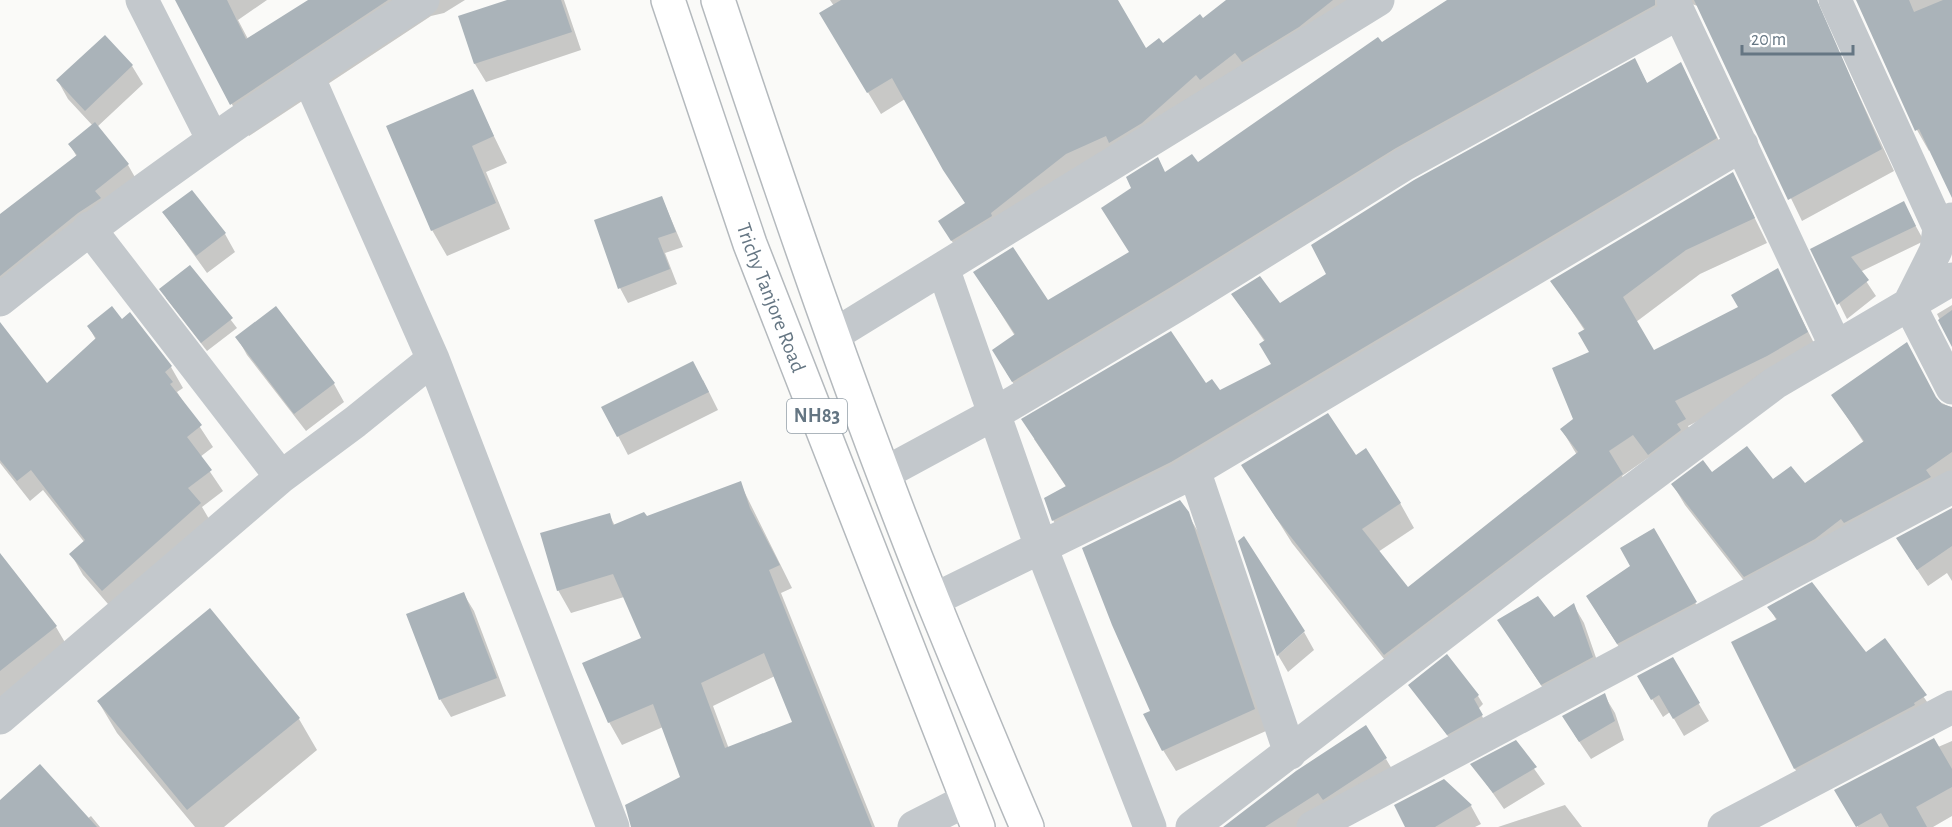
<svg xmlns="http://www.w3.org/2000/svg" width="1952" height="827" viewBox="0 0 1952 827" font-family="'Alegreya Sans',sans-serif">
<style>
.shadow{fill:#0003;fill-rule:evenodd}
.building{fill:#aab3b9;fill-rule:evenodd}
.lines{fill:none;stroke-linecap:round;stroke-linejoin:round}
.highway-casing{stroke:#b4b9bd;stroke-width:36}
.minor{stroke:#c3c8cc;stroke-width:33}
.highway{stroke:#fff;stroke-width:33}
.labels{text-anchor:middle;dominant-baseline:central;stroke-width:6;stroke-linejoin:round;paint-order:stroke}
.shield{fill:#fff;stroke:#939fa8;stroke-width:1.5}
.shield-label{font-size:20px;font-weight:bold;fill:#657683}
.street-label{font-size:21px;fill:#657683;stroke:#fff}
</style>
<rect width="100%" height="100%" fill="#fafaf8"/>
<!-- shadow -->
<path class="shadow" d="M176 0H267L238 20 248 39 311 0H465L444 13 431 16 249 136Z
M512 0H564L581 50 486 82 475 64 460 17Z
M830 0H1116L1146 50 1163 45 1202 20 1228 0H1376L953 243 940 221 966 204 905 99 881 114 834 36V6Z
M1450 0H1818L1794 18 1830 33 1894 171 1802 221 1698 6 1688 3 1026 403 1006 372 1015 336 975 272 1048 302 1130 253 1166 173 1198 164Z
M1857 0H1952V192L1930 150 1929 151 1917 130Z
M1635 61 1648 85 1681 64 1727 157 1064 539 1053 520 1067 488 1034 439 1206 385 1220 391 1273 365 1265 342 1233 295 1280 305 1328 275Z
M132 66 143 84 97 127 128 165 140 186 0 307V216L77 157 70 145 93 126 68 99 58 81Z
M472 91 507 163 486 172 510 229 447 256 432 230Z
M1733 174 1767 243 1700 274 1636 322 1654 352 1740 307 1777 270 1821 357 1781 380 1688 426 1699 444 1648 458 1622 476 1636 499 1400 679 1292 543 1243 465 1356 457 1400 503 1414 528 1378 552 1408 589 1577 455 1562 430 1575 419 1591 353 1585 331 1552 281Z
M662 198 683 247 665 253 677 284 628 303 620 288 596 221Z
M1903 203 1924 241 1860 272 1876 296 1847 319 1812 249Z
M164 213 225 234 235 252 207 273Z
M190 267 237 328 207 351 166 298Z
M1952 305V344L1937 314Z
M276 308 334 384 344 402 306 431 247 355 237 337Z
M130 314 171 367 183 388 177 392 213 447 200 457 223 491 202 507 212 524 114 611 83 575 71 554 85 543 43 490 30 501 0 463V334L47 385 96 340 89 327 122 321Z
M703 380 718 410 628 455 603 407Z
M1833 395 1938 401 1952 408V480L1756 596 1685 505 1673 485 1712 474 1804 486 1864 443Z
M740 483 792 588 781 593 875 827H637L682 777 663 727 622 745 609 722 643 639 624 597 571 613 558 590 609 514 615 526 646 518ZM775 676 794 723 729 749 713 706Z
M1952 510V581L1947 573 1928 586 1908 556Z
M1187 513 1200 535 1266 731 1176 771 1163 750Z
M1654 530 1705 620 1628 661 1598 614 1632 567Z
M15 575 56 627 70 651 0 705V587Z
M463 593 474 611 506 696 451 717 440 699Z
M1574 606 1584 623 1602 675 1552 702 1499 621 1553 619Z
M1769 607 1865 654 1884 640 1939 719 1808 792 1795 769 1777 621Z
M1304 632 1314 650 1288 672 1278 655Z
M1672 659 1709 721 1684 736 1670 712 1663 717 1649 694Z
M1410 685 1478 696 1483 704 1478 709 1487 725 1453 743Z
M1604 695 1615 713 1624 740 1591 759 1574 734Z
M98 701 299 719 317 750 224 827H195L117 733Z
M1952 741V816L1933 827H1858L1836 791Z
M1515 742 1545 784 1504 809 1473 765Z
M1386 759 1401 784 1333 827H1225Z
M1444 780 1471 806 1481 824 1475 827H1407Z
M0 801 87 819 91 816 100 827H0Z
M1565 805 1582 827H1498Z"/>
<!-- building -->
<path class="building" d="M175 0H227L246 39 308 0H388L230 105Z
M507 0H561L572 32 474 64 458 16Z
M841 0H1118L1146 48 1159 38 1163 43 1200 14 1203 18 1226 0H1333L1299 27 1242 62 1235 53 1200 80 1196 75 1142 123 1109 143 1106 136 1066 154 991 213 992 216 951 241 938 221 965 203 943 170 892 78 867 93 819 13Z
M1447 0H1655V5L1396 148 1171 287 1012 382 992 350 1015 334 973 272 1013 247 1048 300 1129 252 1101 208 1131 188 1126 177 1158 157 1165 172 1192 154 1198 162 1378 37 1382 42Z
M1694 0H1817L1882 149 1788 200Z
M1856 0H1909L1914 12 1943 0H1952V198L1919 129 1915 131Z
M105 35 133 65 85 111 56 80Z
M1635 58 1647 83 1681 62 1717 138 1171 462 1052 521 1044 498 1066 486 1021 419 1171 331 1206 383 1212 379 1220 390 1271 364 1259 344 1265 340 1231 294 1260 276 1280 303 1326 274 1311 245 1414 180Z
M473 89 494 136 472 146 496 203 431 231 386 126Z
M95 122 129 164 95 191 101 198 78 213 0 276V214L77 155 68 144Z
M1733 172 1755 218 1686 250 1623 297 1654 350 1738 307 1731 295 1778 268 1808 332 1767 356 1675 401 1686 419 1677 424 1681 430 1648 455 1633 435 1609 451 1623 474 1384 655 1276 518 1241 465 1328 413 1356 455 1366 448 1401 503 1362 529 1408 587 1578 452 1560 429 1573 419 1552 368 1589 352 1578 333 1585 329 1550 281Z
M192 190 226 233 196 256 162 212Z
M662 196 676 232 658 238 670 269 618 289 594 220Z
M1904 201 1916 226 1851 257 1869 280 1837 305 1810 249Z
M190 265 233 318 201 343 159 289Z
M112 306 122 319 130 312 172 366 165 372 173 382 170 384 202 425 187 437 212 470 188 488 201 503 102 591 69 554 85 540 31 470 17 481 0 460V322L47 383 96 338 87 326Z
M276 306 335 383 294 414 235 337Z
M1952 310V347L1938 320Z
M1907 342 1936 397 1942 404 1952 407V452L1926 470 1931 477 1844 523 1841 519 1815 539 1744 577 1671 484 1703 460 1712 472 1747 446 1773 479 1791 466 1805 483 1864 441 1831 395Z
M693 361 709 392 617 437 601 407Z
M741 481 750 508 780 565 769 570 872 827H631L625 805 680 777 653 704 608 723 582 663 641 638 613 574 557 591 540 533 610 513 613 525 644 512 647 516ZM764 653 792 722 725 748 701 683Z
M1180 500 1189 512 1255 709 1162 751 1143 714 1150 711 1112 625 1082 548Z
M1952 508V546L1917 570 1896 538Z
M1654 528 1697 602 1617 644 1586 596 1630 566 1620 548Z
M1244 536 1305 631 1277 656 1238 541Z
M0 553 57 626 0 671Z
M1812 582 1866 652 1885 638 1927 695 1914 703 1915 705 1794 769 1731 642 1777 619 1767 607Z
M464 592 497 678 439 700 406 614Z
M1538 596 1554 617 1574 603 1593 657 1541 685 1497 620Z
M210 608 300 718 187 810 97 701Z
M1447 654 1479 695 1474 699 1483 715 1447 735 1408 685Z
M1673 657 1700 703 1673 719 1659 695 1651 700 1637 676Z
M1605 693 1615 721 1579 742 1562 716Z
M1366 725 1387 758 1323 800 1318 793 1265 827H1223L1296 771Z
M1934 738 1952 769V787L1916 807 1927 827H1889L1881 813 1856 827 1834 790Z
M1516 740 1537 767 1493 793 1470 764Z
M40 764 97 827H0V800Z
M1444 779 1472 805 1435 827H1405L1394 805Z"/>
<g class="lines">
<defs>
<g id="highway">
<path id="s1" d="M668 0 750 244 978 827"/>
<path d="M718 0C785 202 854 404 933 601 964 677 995 752 1027 827"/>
</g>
</defs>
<!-- highway casing -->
<use href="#highway" class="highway-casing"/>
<!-- minor -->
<path class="minor" d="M142 0 212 138
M1673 0 1836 347
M1835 0 1939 228
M307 74 433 359 613 827
M1952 219 1939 228 1936 250 1909 304 1952 388
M89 228 281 477
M943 268 1041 547 1150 827
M0 300C135 191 277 93 423 0
M834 335 1378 0
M1194 470 1290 753
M885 473 994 414 1181 303 1405 164 1679 13
M933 600 1180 479 1742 145
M0 718 281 477 355 422 433 359
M914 827 967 800
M1192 827 1530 567 1775 383 1952 279
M1313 827 1952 487
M1724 827 1952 707"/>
<!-- highway -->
<use href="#highway" class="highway"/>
</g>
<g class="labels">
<!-- shield labels -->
<rect class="shield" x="787" y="399" width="60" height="34" rx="4.5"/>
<g class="shield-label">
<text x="817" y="416">NH83</text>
</g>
<!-- street labels -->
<g class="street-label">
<text stroke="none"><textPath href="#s1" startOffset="315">Trichy Tanjore Road</textPath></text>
</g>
</g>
<!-- scale -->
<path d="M1742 45v9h111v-9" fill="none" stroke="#657683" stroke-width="3"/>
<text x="1751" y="45" font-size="18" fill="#657683" stroke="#ffffff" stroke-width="4.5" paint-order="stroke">20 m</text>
</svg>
